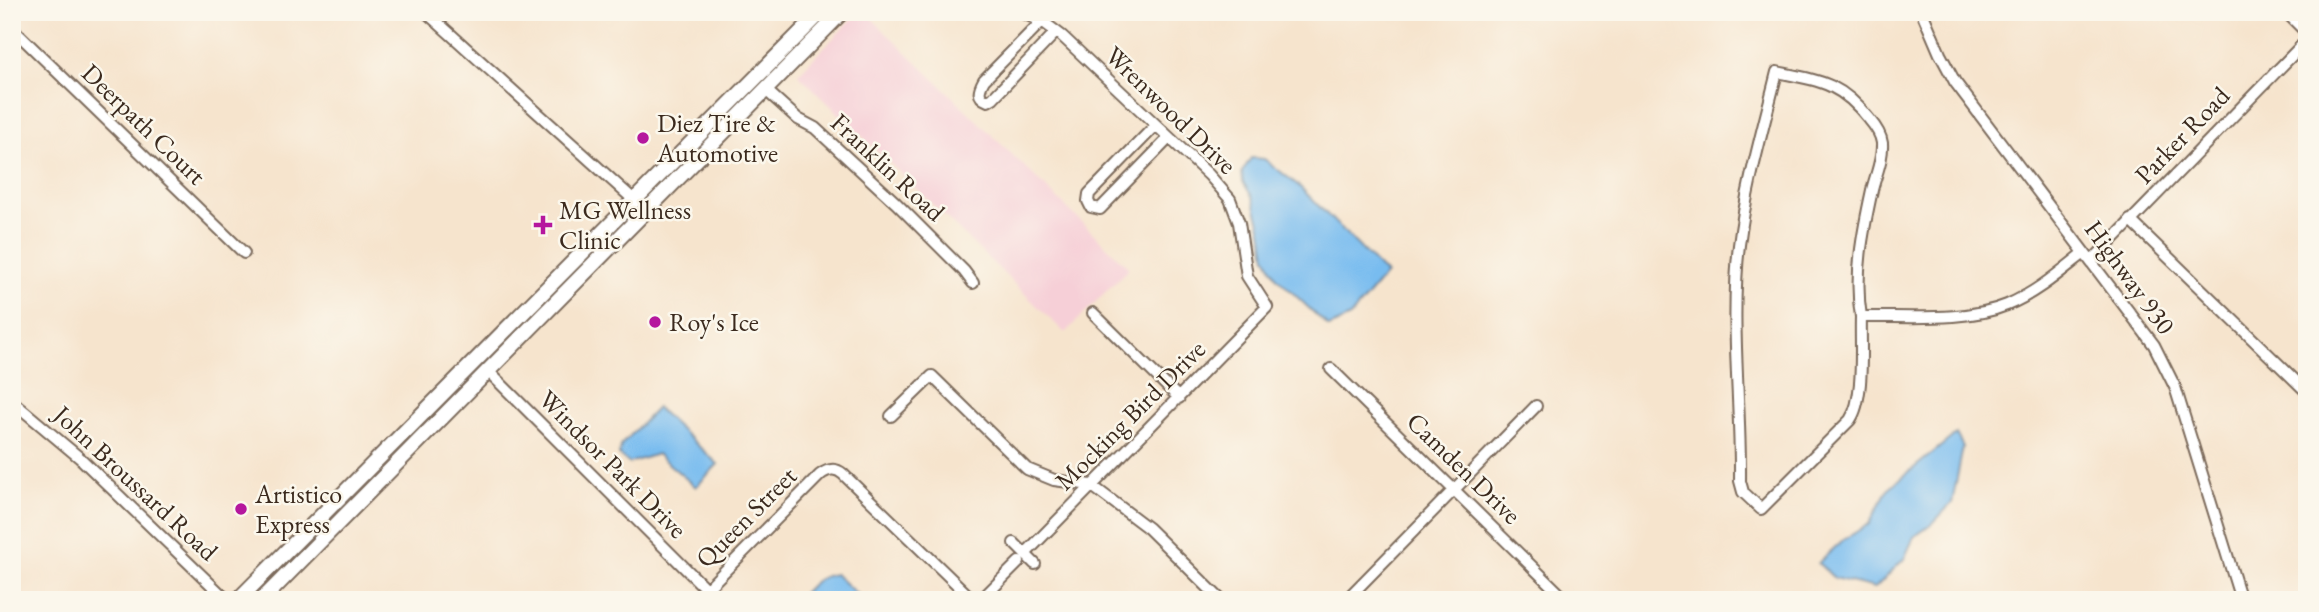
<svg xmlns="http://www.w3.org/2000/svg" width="2319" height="612" viewBox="0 0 2319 612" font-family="'EB Garamond',serif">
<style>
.built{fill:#f6cfd7}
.water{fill:#78bcef;stroke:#5a7386;stroke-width:2}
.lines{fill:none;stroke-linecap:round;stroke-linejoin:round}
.minor-casing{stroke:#7c6b5b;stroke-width:14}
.major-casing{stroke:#7c6b5b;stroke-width:18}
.minor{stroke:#fff;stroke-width:10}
.major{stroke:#fff;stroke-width:14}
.poi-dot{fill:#b5179e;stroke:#fbf7ec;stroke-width:2.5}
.labels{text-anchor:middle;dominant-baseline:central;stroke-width:5;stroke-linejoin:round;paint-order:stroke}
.street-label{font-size:26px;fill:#3b2a1e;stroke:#fbf7ec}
.poi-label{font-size:26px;fill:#3b2a1e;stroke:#fbf7ec;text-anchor:start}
</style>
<rect width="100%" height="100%" fill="#fbf7ec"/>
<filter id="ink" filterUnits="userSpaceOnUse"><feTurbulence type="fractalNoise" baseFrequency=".0143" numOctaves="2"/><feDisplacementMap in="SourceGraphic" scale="14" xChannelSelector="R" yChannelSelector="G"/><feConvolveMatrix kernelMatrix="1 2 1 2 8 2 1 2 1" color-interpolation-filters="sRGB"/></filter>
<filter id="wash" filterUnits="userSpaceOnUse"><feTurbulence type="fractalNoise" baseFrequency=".00686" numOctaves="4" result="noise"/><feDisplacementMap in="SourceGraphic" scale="28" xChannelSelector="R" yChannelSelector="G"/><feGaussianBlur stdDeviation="1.57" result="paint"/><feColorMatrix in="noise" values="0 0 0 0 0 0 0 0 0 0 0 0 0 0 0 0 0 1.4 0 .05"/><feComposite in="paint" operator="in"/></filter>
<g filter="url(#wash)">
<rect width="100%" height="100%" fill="#f6e4cd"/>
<!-- built -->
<path class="built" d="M859 12H865L1129 268 1065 333 798 74Z"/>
<!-- water -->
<path class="water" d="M1251 158 1264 159 1299 186 1386 274 1350 317 1329 327 1277 278 1266 257 1262 230 1253 198 1243 182 1242 172Z
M657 408 718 464 696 487 657 454 629 463 619 455 621 445Z
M1956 434 1963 447 1952 503 1932 524 1914 537 1904 559 1875 588 1834 578 1818 563 1843 540 1869 524 1888 489Z
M835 574 863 600H797C809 587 817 576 835 574Z"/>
</g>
<g filter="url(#ink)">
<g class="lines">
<defs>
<path id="minor" d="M426 12 634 200
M1020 12 1042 21 1062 36 1209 175 1230 199 1239 223 1247 276 1267 307 1025 554
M1922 12 1940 54 1955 82 2154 345 2175 387 2241 600
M2286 12 2307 33
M1042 21 984 80C979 89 976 97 988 101L993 98 1056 32
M12 28 244 253
M767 91 798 119 815 128 896 203 964 271 973 283
M1155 126 1089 194 1088 201 1091 207 1100 209 1168 139
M2130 220 2307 392
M2091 262 2307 40
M1093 313 1179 398
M1861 317C1854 275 1863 231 1872 190 1876 174 1883 159 1882 143 1881 134 1875 126 1869 119 1841 83 1821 81 1777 72 1763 129 1746 187 1739 245 1730 323 1741 403 1740 481L1743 492 1761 509 1850 420C1865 398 1860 346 1861 317 1905 316 1966 322 2007 305 2036 293 2060 272 2084 253
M1331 369 1566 600
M488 371 706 589
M12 401 80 458 227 600
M891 416 932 376 1027 469 1054 480 1091 485 1148 528 1221 600
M1014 543 1035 564
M696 600 820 475C828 469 835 467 843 474L973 600
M981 600 1019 562
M1346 600 1536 406"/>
<path id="major" d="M238 600 821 12
M262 600 842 12"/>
</defs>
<!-- minor casing -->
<use href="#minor" class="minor-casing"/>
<!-- major casing -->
<use href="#major" class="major-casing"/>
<!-- minor -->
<use href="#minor" class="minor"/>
<!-- major -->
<use href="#major" class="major"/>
</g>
</g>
<!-- markers -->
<g class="poi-dot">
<circle cx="643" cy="138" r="7"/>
<path d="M539.5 214.5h7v7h7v7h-7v7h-7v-7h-7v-7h7z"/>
<circle cx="655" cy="322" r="7"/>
<circle cx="241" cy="509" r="7"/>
</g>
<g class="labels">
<!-- street labels -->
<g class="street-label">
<text transform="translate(1171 110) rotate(44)">Wrenwood Drive</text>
<text transform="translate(144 124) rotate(44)">Deerpath Court</text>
<text transform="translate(2182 135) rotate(-46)">Parker Road</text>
<text transform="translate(888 167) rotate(43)">Franklin Road</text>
<text transform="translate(2130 277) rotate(54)">Highway 930</text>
<text transform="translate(1130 415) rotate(-45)">Mocking Bird Drive</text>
<text transform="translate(613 464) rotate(45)">Windsor Park Drive</text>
<text transform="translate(1464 468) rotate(44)">Camden Drive</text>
<text transform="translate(136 483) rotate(43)">John Broussard Road</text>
<text transform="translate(746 517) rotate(-45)">Queen Street</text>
</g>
<!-- poi labels -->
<g class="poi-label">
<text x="657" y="123">Diez Tire &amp;<tspan x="657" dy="30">Automotive</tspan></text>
<text x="559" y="210">MG Wellness<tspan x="559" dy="30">Clinic</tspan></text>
<text x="669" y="322">Roy's Ice</text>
<text x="255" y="494">Artistico<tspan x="255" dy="30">Express</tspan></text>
</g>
</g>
<!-- margin -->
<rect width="2319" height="612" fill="none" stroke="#fbf7ec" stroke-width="42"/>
</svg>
